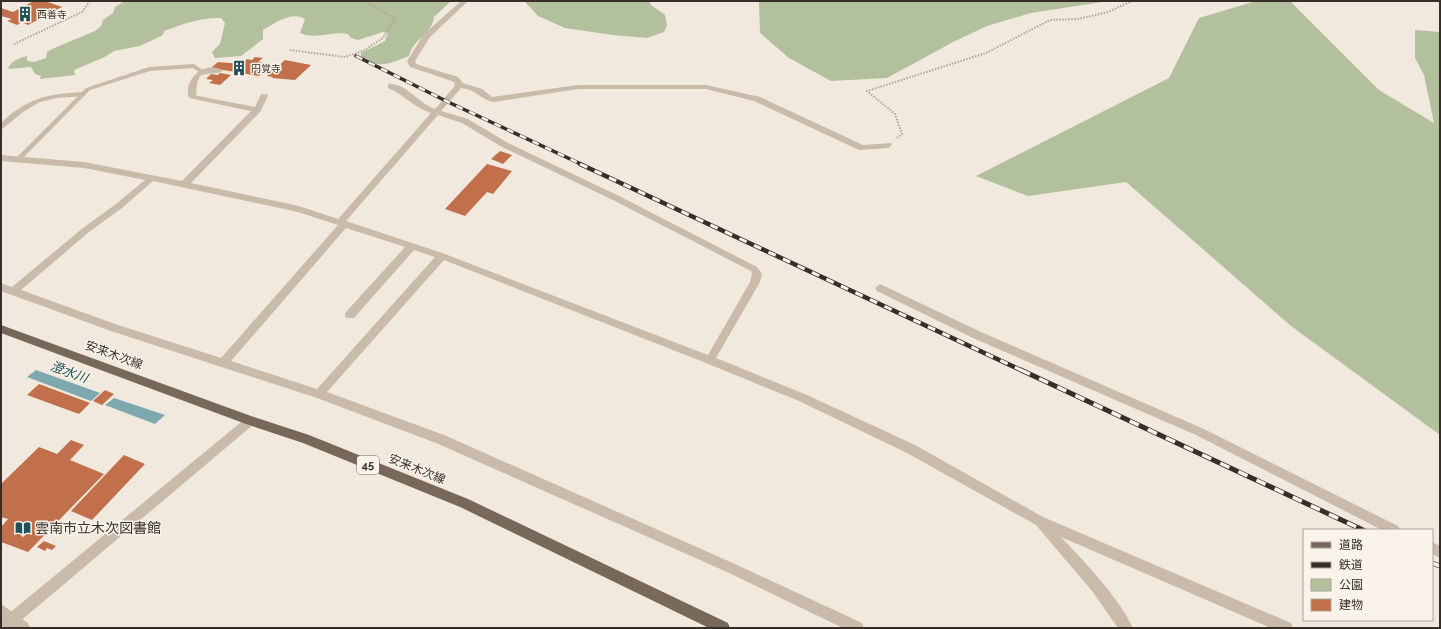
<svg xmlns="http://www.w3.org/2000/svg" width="1441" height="629" viewBox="0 0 1441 629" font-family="Raleway,'Noto Sans JP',sans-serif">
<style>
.green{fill:#b2c09d}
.water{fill:#7da8ae}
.building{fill:#c2704b}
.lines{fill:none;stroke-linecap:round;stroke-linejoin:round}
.path{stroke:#b5a494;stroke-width:2;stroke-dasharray:1.5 1.5;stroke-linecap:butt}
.service{fill:#c9baa9;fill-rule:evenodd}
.minor{fill:#c9baa9;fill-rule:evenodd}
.tertiary{fill:#c9baa9;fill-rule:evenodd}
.primary{fill:#78675b;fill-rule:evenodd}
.rail-far2-casing{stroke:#372e29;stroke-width:3.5}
.rail-far1-casing{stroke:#372e29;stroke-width:4.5}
.rail-casing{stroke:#372e29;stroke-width:5}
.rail-far2{stroke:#f9f3e9;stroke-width:2.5;stroke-dasharray:7;stroke-linecap:butt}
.rail-far1{stroke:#f9f3e9;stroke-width:3;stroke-dasharray:8;stroke-linecap:butt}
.rail{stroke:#f9f3e9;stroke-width:3.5;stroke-dasharray:10;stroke-linecap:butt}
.labels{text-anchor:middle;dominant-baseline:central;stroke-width:3;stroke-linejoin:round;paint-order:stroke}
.far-poi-label{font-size:10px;fill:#372e29;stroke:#f9f3e9;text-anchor:start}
.shield{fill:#f9f3e9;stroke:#716963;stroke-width:1}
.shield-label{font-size:11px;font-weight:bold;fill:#372e29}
.street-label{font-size:12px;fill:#372e29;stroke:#f9f3e9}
.water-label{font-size:13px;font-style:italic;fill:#204f57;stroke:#f9f3e9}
.near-poi-label{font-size:14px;fill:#372e29;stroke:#f9f3e9;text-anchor:start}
</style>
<rect width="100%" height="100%" fill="#f1e9dd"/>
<!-- green -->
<path class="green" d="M125 1H451L434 17C433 33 412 40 409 56 390 63 380 70 361 57V53L385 41 388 33 383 32 358 40 351 38 348 34C332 31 316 40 300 33L305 19C291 11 276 23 263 30V39L241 56 215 58 212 52 220 44 225 23 221 18C201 17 183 24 164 31L163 35 140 46 114 51 105 57 74 70 75 75 40 79 41 76 35 74 31 67 8 69C10 61 20 58 27 56V61L34 62 46 58 47 52 52 49 95 31 101 26 103 20 113 13 115 7Z
M524 1H649L651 5 665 15 667 25 664 32 647 38 613 35 565 28 538 16Z
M759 1H1108L1031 13 987 26 953 42 887 78 831 81 789 58 760 33Z
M1256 1H1290L1379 90 1434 123 1424 75 1415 58V30L1440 32V435L1291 326 1126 182 1028 196 976 176 1169 78 1199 18Z"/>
<!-- water -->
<path class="water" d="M36 370 100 393 91 401 27 377Z
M114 398 165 415 155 424 105 405Z"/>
<!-- building -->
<path class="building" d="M34 1H45L62 7 28 25 22 22 17 25 7 21 12 19 1 16V8L13 12Z
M255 57 263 58 258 62 269 64 264 69 274 70 285 60 311 65 295 80 272 78 273 77 267 76 269 74 262 73 259 76 211 68 218 62 242 64 247 59 252 60Z
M220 73 231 75 220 85 209 83 213 80 206 79 211 74 218 75Z
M500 151 512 155 503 164 491 159Z
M487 164 512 171 493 194 487 192 465 216 445 209Z
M39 384 90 403 79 414 27 395Z
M105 390 114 394 102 405 93 401Z
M71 440 84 445 70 460 104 474 28 552 1 542V527L8 519 1 517V484L39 447 57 454Z
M124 455 145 464 92 520 71 511Z
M44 541 56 546 52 550 47 548 45 551 37 547Z"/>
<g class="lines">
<!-- path -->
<path class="path" d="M14 44 82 12 90 1
M290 50 345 57 363 51 383 38 395 19 366 1
M897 138 902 134 895 114 867 91 986 53 1050 20 1078 19 1108 12 1132 1"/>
<!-- service -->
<path class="service" d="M194 64 203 70V72H199L193 68 150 71 90 90 20 161H16L15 159 86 88 149 67Z"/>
<!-- minor -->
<path class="minor" d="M461 1H468L430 37 415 61 416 64 458 77 463 83 482 89 492 97 578 85H706L760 97 863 145 891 143 892 145 888 148 859 150 754 101 706 89H578L493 102C480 99 477 90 461 88L441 111 468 119 508 143 621 197 757 267 762 274 760 282 716 358 807 395 915 445 1043 517 1291 623 1293 628H1271L1061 537C1083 560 1120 599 1133 628H1118L1092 591 1036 525 907 453 799 401 706 363 444 260 327 392 444 435 735 564 862 623 864 628H843L727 572 436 443 317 398 111 331 1 291V283L12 287 83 228 116 204 145 180 84 168 1 161V155L84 162 182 181 251 111 189 98C182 78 208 59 223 71 217 75 207 72 200 76L197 83 196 95 198 96 255 107 261 94H267L268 96 260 112 191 183 299 206 338 219 431 113C414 108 405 95 388 88V84C405 82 419 104 435 109L454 87 455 83 452 81 410 67 407 61 424 34ZM438 115 462 123 502 147 615 201 751 271 752 274 750 282 708 355 445 254 346 221ZM153 181 298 212 338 225 221 358 118 325 21 290 89 232 122 208ZM346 228 405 247 346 312 345 315 346 318H354L414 250 435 257 317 389 231 361Z
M82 92H85V96L57 98 40 102 23 112 1 130V123C27 98 47 94 82 92Z
M880 284 981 332 1204 429 1398 526 1400 530H1382L1196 435 973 338 877 291 875 288Z
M1432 542 1440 546V558L1432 554Z
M1 604 28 623 30 628H12L1 619Z"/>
<!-- tertiary -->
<path class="tertiary" d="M250 416 254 418 256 421 254 424 12 628H1V620L246 418Z"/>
<!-- primary -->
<path class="primary" d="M1 325 251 416 309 435 468 499 728 623 730 628H709L460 507 303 443 246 424 1 333Z"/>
<defs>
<path id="rail-far2" d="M356 56 446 101 583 165"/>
<path id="rail-far1" d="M580 164 1023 371"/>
<path id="rail" d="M1021 370 1363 530
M1432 563 1440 566"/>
</defs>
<!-- rail-far2 casing -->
<use href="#rail-far2" class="rail-far2-casing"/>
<!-- rail-far1 casing -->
<use href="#rail-far1" class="rail-far1-casing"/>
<!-- rail casing -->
<use href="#rail" class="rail-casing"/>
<!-- rail-far2 -->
<use href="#rail-far2" class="rail-far2"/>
<!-- rail-far1 -->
<use href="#rail-far1" class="rail-far1"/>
<!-- rail -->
<use href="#rail" class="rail"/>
</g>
<!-- icons -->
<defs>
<symbol id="building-bare" viewBox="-9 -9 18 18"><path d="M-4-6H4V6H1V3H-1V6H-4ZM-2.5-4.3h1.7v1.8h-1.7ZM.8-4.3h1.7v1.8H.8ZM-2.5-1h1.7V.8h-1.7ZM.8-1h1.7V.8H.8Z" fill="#204f57" stroke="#f9f3e9" stroke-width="2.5" paint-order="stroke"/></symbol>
<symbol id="library-bare" viewBox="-9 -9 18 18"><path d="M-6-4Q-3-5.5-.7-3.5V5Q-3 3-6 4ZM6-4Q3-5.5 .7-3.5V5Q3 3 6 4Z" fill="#204f57" stroke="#f9f3e9" stroke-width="2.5" paint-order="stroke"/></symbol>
</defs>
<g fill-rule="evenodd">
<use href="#building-bare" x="14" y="3" width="22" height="22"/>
<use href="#building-bare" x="228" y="57" width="22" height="22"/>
<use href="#library-bare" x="12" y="517" width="22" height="22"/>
</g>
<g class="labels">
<!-- far-poi labels -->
<g class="far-poi-label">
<text x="37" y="14">西善寺</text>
<text x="251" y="68">円覚寺</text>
</g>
<!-- shield labels -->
<rect class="shield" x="357" y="456" width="22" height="18" rx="3"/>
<g class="shield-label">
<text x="368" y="465">45</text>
</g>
<!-- street labels -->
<g class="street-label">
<text transform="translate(114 355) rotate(20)">安来木次線</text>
<text transform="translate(417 469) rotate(22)">安来木次線</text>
</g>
<!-- water labels -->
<g class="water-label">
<text transform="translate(69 372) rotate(20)">澄水川</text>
</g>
<!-- near-poi labels -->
<g class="near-poi-label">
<text x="35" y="528">雲南市立木次図書館</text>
</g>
</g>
<!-- border -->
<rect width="1441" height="629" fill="none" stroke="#372e29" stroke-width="4"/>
<!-- legend -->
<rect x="1303" y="529" width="130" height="92" fill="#f9f3e9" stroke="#aba49c"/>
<rect x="1311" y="542" width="20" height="6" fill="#78675b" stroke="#aba49c"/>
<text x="1339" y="549" font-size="12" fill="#372e29">道路</text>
<rect x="1311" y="562" width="20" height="6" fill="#372e29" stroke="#aba49c"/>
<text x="1339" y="569" font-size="12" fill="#372e29">鉄道</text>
<rect x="1311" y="579" width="20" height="12" fill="#b2c09d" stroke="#aba49c"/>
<text x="1339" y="589" font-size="12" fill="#372e29">公園</text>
<rect x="1311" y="599" width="20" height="12" fill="#c2704b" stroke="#aba49c"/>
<text x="1339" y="609" font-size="12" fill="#372e29">建物</text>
</svg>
